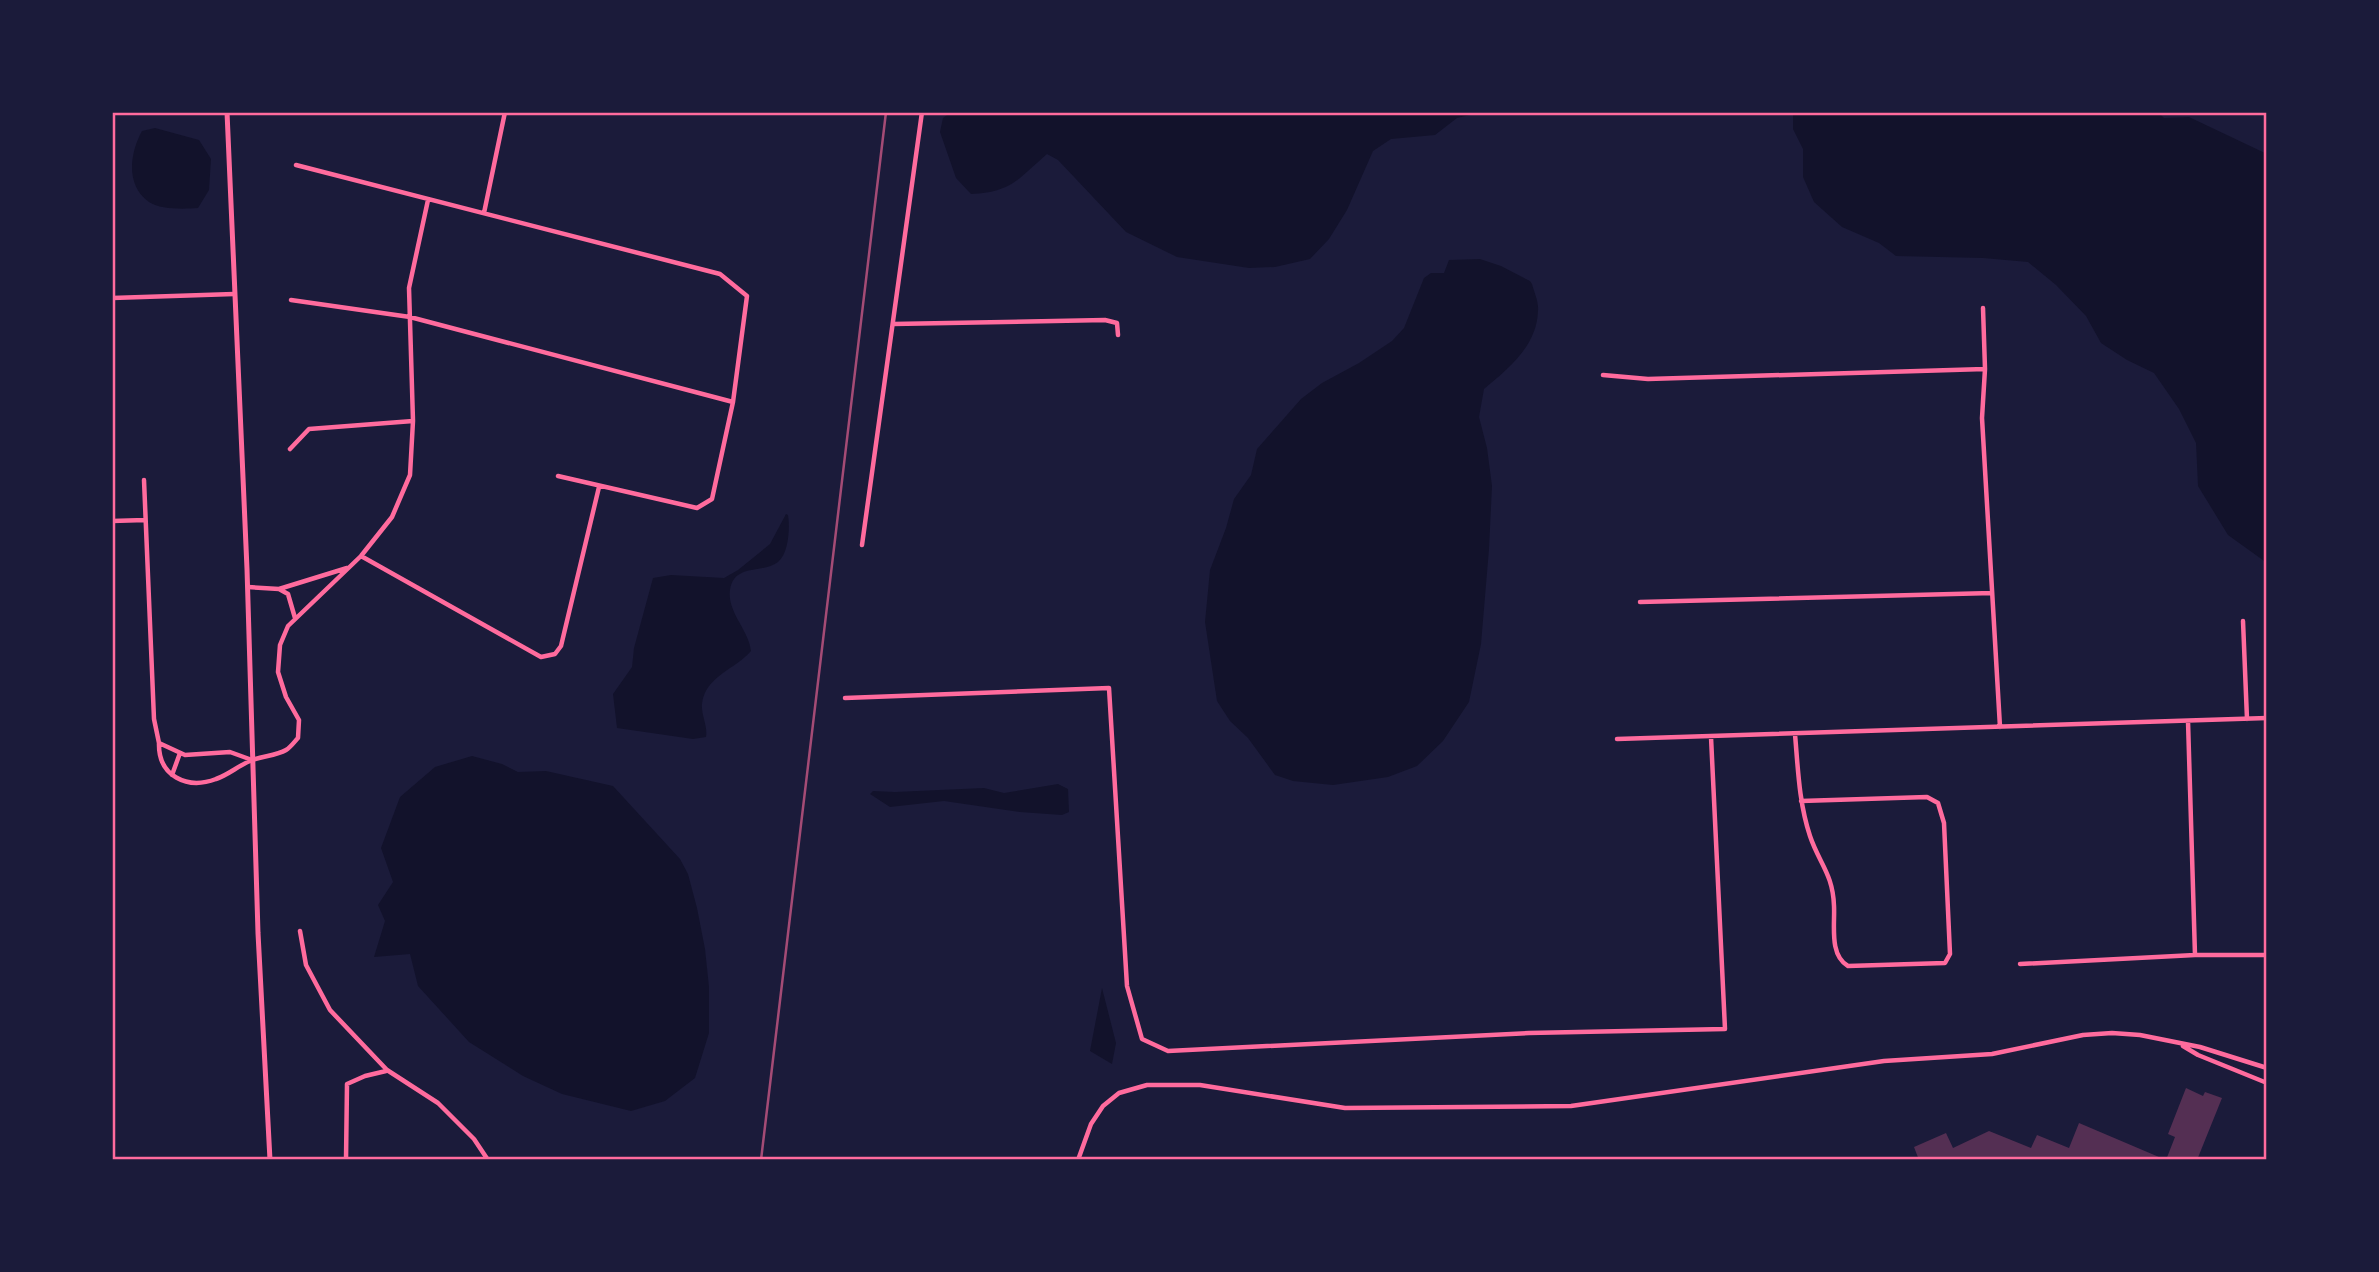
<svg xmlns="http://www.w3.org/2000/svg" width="2379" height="1272" viewBox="0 0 2379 1272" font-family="Montserrat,sans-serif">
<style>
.water{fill:#12122b}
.building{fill:#542f53}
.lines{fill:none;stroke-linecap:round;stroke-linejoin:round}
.minor{stroke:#ff6b9d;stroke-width:4.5}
.tertiary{stroke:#ff6b9d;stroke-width:5}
.rail{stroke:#a44b75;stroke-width:2.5}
.neatline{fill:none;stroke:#ff6b9d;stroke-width:2.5}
</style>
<rect width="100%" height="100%" fill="#1b1b3a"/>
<!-- water -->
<path class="water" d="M951 112H1484L1457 118 1435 135 1391 139 1373 151 1347 210 1329 239 1310 259 1275 267 1249 268 1177 257 1126 232 1058 160 1047 154C1018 179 1012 192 971 194L956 178 940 132 943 118Z
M1793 112H2158L2164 118 2189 117 2267 154V563L2228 535 2198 486 2196 443 2179 409 2154 373 2127 360 2101 343 2086 316 2056 285 2028 262 1983 258 1896 256 1879 243 1842 227 1814 202 1803 177V149L1793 129Z
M155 128 199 140 211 159 209 190 198 208C184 209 161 210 149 202 125 185 130 153 142 131Z
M1480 259 1501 266 1530 281 1532 284C1534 292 1539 302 1538 311 1537 346 1508 369 1484 389L1479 417 1487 448 1492 486 1489 549 1481 644 1469 702 1443 741 1417 766 1388 777 1333 785 1293 781 1275 775 1248 738 1230 721 1217 701 1205 622 1210 570 1226 528 1234 499 1251 475 1257 449 1301 399 1322 383 1359 363 1392 341 1404 328 1424 278 1431 273H1444L1449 260Z
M786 514 788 515C790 527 789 553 778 562 763 574 734 563 730 590 727 612 749 630 751 651 736 669 705 676 702 704 701 715 708 726 706 737L693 739 617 728 613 694 632 667 634 648 653 578 671 575 724 578 738 570 770 544Z
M472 756 502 764 518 772 546 771 613 786 680 859 688 874 697 908 705 949 709 987V1033L695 1078 665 1101 631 1111 562 1094 523 1076 469 1042 418 986 410 954 374 957 385 921 378 905 393 882 381 848 400 797 435 767Z
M1058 784 1068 789 1069 812 1062 815 1020 812 944 801 890 807 870 794 873 791 895 792 984 788 1004 793Z
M1102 988 1116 1043 1112 1064 1090 1051Z"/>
<!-- building -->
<path class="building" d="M2186 1088 2203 1096 2205 1092 2222 1098 2197 1160H1919L1914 1147 1946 1133 1953 1148 1989 1131 2031 1148 2037 1135 2069 1148 2079 1123 2166 1160 2175 1137 2168 1134Z"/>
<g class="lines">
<!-- minor -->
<path class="minor" d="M296 165 720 274 747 296 733 402 712 499 697 508 558 476
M484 213 505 112
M112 298 234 294
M291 300 410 317 733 402
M1983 308 1985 369 1982 418 2000 727
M893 324 1105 320 1117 323 1118 335
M1603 375 1648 379 1985 369
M290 449 309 429 413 421
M144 480 154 719 159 743
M112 521 145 520
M862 545 922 112
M361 556 541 657 555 654 561 646 599 487
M248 587 279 589 347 568
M279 589 288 594 295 618
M1640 602 1992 593
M2243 621 2247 719
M845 698 1109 688 1127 986 1142 1039 1168 1051 1529 1033 1725 1029 1711 737
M2188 721 2195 955
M1795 734C1798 769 1799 803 1810 836 1819 863 1833 874 1834 906 1835 925 1829 955 1848 966L1945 963 1950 954 1944 823 1938 803 1927 797 1801 801
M1617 739 2267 718
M252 760 230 752 185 755 159 743C158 776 187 790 216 779 228 775 238 766 250 761 261 756 276 756 286 750 291 747 295 741 298 738L299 720 286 697 278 672 280 645 288 626 361 556 392 517 410 475 413 421 409 288 428 200
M172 775 180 753
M300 931 306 965 330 1010 387 1070 438 1103 474 1139 488 1160
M2020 964 2195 955H2267
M2183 1046 2198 1055 2267 1083
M346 1160 347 1084 365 1076 386 1071
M1078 1160 1091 1124 1103 1106 1119 1093 1147 1085H1200L1345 1108 1571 1106 1884 1061 1992 1054 2083 1035 2112 1033 2140 1035 2200 1047 2267 1068"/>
<!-- tertiary -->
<path class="tertiary" d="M227 112 247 569 258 933 270 1160"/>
<!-- rail -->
<path class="rail" d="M761 1160 886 112"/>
</g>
<!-- border -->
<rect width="2379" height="1272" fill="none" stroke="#1b1b3a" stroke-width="228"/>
<rect x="114" y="114" width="2151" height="1044" class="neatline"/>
</svg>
